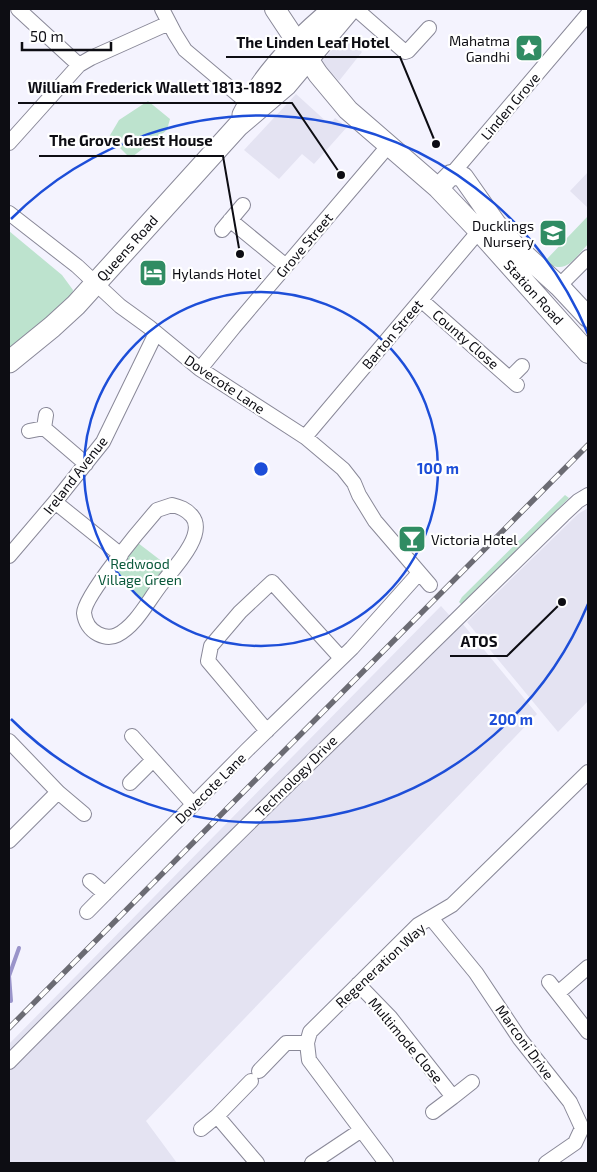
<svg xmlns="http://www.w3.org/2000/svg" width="597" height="1172" viewBox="0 0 597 1172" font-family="'Exo 2',sans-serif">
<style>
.built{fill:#e4e3f2}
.green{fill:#bde3ce}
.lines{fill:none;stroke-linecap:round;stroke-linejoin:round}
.stream{stroke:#9a94ca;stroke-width:4}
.street-casing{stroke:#898898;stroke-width:16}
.secondary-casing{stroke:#898898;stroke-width:22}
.primary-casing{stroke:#898898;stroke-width:23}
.street{stroke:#fff;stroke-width:14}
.secondary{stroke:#fff;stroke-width:20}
.primary{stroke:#fff;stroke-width:21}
.rail-casing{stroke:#6b6b73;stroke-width:5.5}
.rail{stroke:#fff;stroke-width:4;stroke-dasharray:11;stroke-linecap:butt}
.ring{fill:none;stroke:#1d4ed8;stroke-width:2.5}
.labels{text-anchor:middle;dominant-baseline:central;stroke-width:4.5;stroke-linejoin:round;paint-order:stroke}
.poi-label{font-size:14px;fill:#0d0d13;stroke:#fff;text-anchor:end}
.street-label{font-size:14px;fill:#0d0d13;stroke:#fff}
.park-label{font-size:14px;fill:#0a583a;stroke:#fff}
.centre{fill:#1d4ed8;stroke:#fff;stroke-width:2.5}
.ring-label{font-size:15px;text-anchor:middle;font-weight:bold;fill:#1d4ed8;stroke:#fff;stroke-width:4.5;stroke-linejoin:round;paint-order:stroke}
.leader{fill:none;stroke:#0d0d13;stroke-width:2}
.callout-dot{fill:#0d0d13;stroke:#fff;stroke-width:2}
.callout-label{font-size:15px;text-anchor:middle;font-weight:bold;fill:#0d0d13;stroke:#fff;stroke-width:4.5;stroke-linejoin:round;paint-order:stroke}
</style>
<rect width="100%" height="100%" fill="#f4f3fe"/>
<!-- built -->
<path class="built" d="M344 36 362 52 339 81 322 64V61Z
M296 94 328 123H331L335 118 347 127 314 164 302 154 279 179 244 150Z
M588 172V208L570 191Z
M588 508V701L558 732 467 622 578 514Z
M441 606 459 626 462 623 537 714 146 1121 177 1163H9V1044Z"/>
<!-- green -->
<path class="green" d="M148 101 170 119 167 130 132 157H129L109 137 119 120Z
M588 216V244C575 258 565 277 545 261Z
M9 231 62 275 73 290 71 300 9 353Z
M565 495 569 498 462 605 459 602 462 597Z
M138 543 168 566 141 599 112 576Z"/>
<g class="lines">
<!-- stream -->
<path class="stream" d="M11 1001 9 976 19 948"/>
<defs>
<path id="street" d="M18 9 79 65
M162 9 175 34 185 50 249 104
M356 9 405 52 408 51 429 28
M9 143 79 65 91 58 169 23
M451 175 588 14
M9 213 77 266 120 306 149 327 200 369 305 437 343 469 354 483 359 495 375 521 430 585
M230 220 286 266
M222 230 243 205
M559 286 588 257
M421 300 517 385
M200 369 234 327 389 145
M510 378 522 366
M44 428 86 464
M29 431 44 428 46 415
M305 437 479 231
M55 502 121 555
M172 505C180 507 186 509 192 516 208 535 170 572 159 587 147 603 135 626 117 635 111 638 104 637 98 634 90 630 85 622 84 613 84 596 143 526 157 510Z
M9 556 55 502 103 442 156 333
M267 731 208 661 211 646 240 612 272 582 341 658
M132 736 193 804
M9 741 58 792 84 814
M130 783 153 760
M9 841 58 792
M90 881 105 894
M87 912 247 750 352 648 419 573
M431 918 476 973 520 1039 570 1102 582 1128 575 1143 546 1163
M549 982 588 1032
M358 984 390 1017 453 1097 433 1112
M558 993 588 967
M9 1062C191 878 378 697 563 515L578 501 588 495
M259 1071 286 1043H307
M453 1097 472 1082
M217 1116 251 1081
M201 1129 217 1116 257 1163
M312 1163 360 1131
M386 1163 309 1060 307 1043 310 1032 418 925 452 905 588 772"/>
<path id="secondary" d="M275 9 318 74 348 110 438 188 479 231 588 353
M438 188 451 175H456L463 177 496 224 516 247 559 286 588 317"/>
<path id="primary" d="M243 115C263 75 300 37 334 9
M9 362 52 327 76 305 238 126 286 85 350 9"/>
</defs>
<!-- street casing -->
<use href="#street" class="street-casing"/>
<!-- secondary casing -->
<use href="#secondary" class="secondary-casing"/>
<!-- primary casing -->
<use href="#primary" class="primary-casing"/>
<!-- street -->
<use href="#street" class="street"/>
<!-- secondary -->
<use href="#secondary" class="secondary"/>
<!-- primary -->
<use href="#primary" class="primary"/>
<defs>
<path id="rail" d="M9 1028 588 445"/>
</defs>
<!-- rail casing -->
<use href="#rail" class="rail-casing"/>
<!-- rail -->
<use href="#rail" class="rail"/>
</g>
<!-- distance rings -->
<g class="ring">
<circle cx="261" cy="469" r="177"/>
<path d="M588 604A354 354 0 0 1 11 719M11 219A354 354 0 0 1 588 334"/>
</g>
<!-- icons -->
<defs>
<symbol id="sight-square" viewBox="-11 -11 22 22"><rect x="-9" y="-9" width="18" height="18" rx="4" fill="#308c63" stroke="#fff"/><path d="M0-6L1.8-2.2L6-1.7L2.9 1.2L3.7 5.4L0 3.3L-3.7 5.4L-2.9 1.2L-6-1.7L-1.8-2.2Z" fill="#fff"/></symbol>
<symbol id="school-square" viewBox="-11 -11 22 22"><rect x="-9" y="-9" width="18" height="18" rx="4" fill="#308c63" stroke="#fff"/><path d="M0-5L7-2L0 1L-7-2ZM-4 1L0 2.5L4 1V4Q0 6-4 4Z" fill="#fff"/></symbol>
<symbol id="hotel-square" viewBox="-11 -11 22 22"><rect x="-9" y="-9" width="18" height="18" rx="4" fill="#308c63" stroke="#fff"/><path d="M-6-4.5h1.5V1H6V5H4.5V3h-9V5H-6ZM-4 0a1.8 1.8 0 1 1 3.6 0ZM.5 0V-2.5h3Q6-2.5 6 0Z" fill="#fff"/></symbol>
<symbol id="bar-square" viewBox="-11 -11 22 22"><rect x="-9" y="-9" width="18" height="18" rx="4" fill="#308c63" stroke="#fff"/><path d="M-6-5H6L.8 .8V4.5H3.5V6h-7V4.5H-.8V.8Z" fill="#fff"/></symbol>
</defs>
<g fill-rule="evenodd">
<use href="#sight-square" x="513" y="32" width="32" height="32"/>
<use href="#school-square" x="537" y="217" width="32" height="32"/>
<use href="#hotel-square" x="137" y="257" width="32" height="32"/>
<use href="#bar-square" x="396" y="523" width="32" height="32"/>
</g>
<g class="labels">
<!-- poi labels -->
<g class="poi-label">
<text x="510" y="40">Mahatma<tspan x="510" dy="16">Gandhi</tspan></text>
<text x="534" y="225">Ducklings<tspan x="534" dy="16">Nursery</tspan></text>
<text x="172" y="273" text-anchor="start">Hylands Hotel</text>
<text x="431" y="539" text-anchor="start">Victoria Hotel</text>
</g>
<!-- street labels -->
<g class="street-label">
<text transform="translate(510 106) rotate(-50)">Linden Grove</text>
<text transform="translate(304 245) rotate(-50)">Grove Street</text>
<text transform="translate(127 248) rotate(-48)">Queens Road</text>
<text transform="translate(534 292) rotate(48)">Station Road</text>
<text transform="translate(392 334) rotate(-50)">Barton Street</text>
<text transform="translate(466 339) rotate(41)">County Close</text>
<text transform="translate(225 384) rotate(34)">Dovecote Lane</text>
<text transform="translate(75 475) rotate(-52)">Ireland Avenue</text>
<text transform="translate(296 776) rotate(-45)">Technology Drive</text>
<text transform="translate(210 788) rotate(-45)">Dovecote Lane</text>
<text transform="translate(380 965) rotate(-43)">Regeneration Way</text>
<text transform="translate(406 1040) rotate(50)">Multimode Close</text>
<text transform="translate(525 1042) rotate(54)">Marconi Drive</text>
</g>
<!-- park labels -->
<g class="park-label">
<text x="140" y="563">Redwood<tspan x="140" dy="16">Village Green</tspan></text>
</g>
</g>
<circle cx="261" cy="469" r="8" class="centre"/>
<g class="ring-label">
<text x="438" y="474">100 m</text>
<text x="511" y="725">200 m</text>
</g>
<!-- callouts -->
<path class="leader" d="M436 144L400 57H226M341 175L292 103H18M240 254L223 156H39M562 602L507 656H450"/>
<g class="callout-dot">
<circle cx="436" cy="144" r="5"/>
<circle cx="341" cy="175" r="5"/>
<circle cx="240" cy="254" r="5"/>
<circle cx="562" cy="602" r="5"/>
</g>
<g class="callout-label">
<text x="313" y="48">The Linden Leaf Hotel</text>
<text x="155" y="93">William Frederick Wallett 1813-1892</text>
<text x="131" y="146">The Grove Guest House</text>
<text x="479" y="647">ATOS</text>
</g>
<!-- border -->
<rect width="597" height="1172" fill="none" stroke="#0d0d13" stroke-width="20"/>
<!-- scale -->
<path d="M22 42v8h89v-8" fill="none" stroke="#0d0d13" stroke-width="2.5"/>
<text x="30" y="42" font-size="15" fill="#0d0d13" stroke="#ffffff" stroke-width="4" paint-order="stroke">50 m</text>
</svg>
